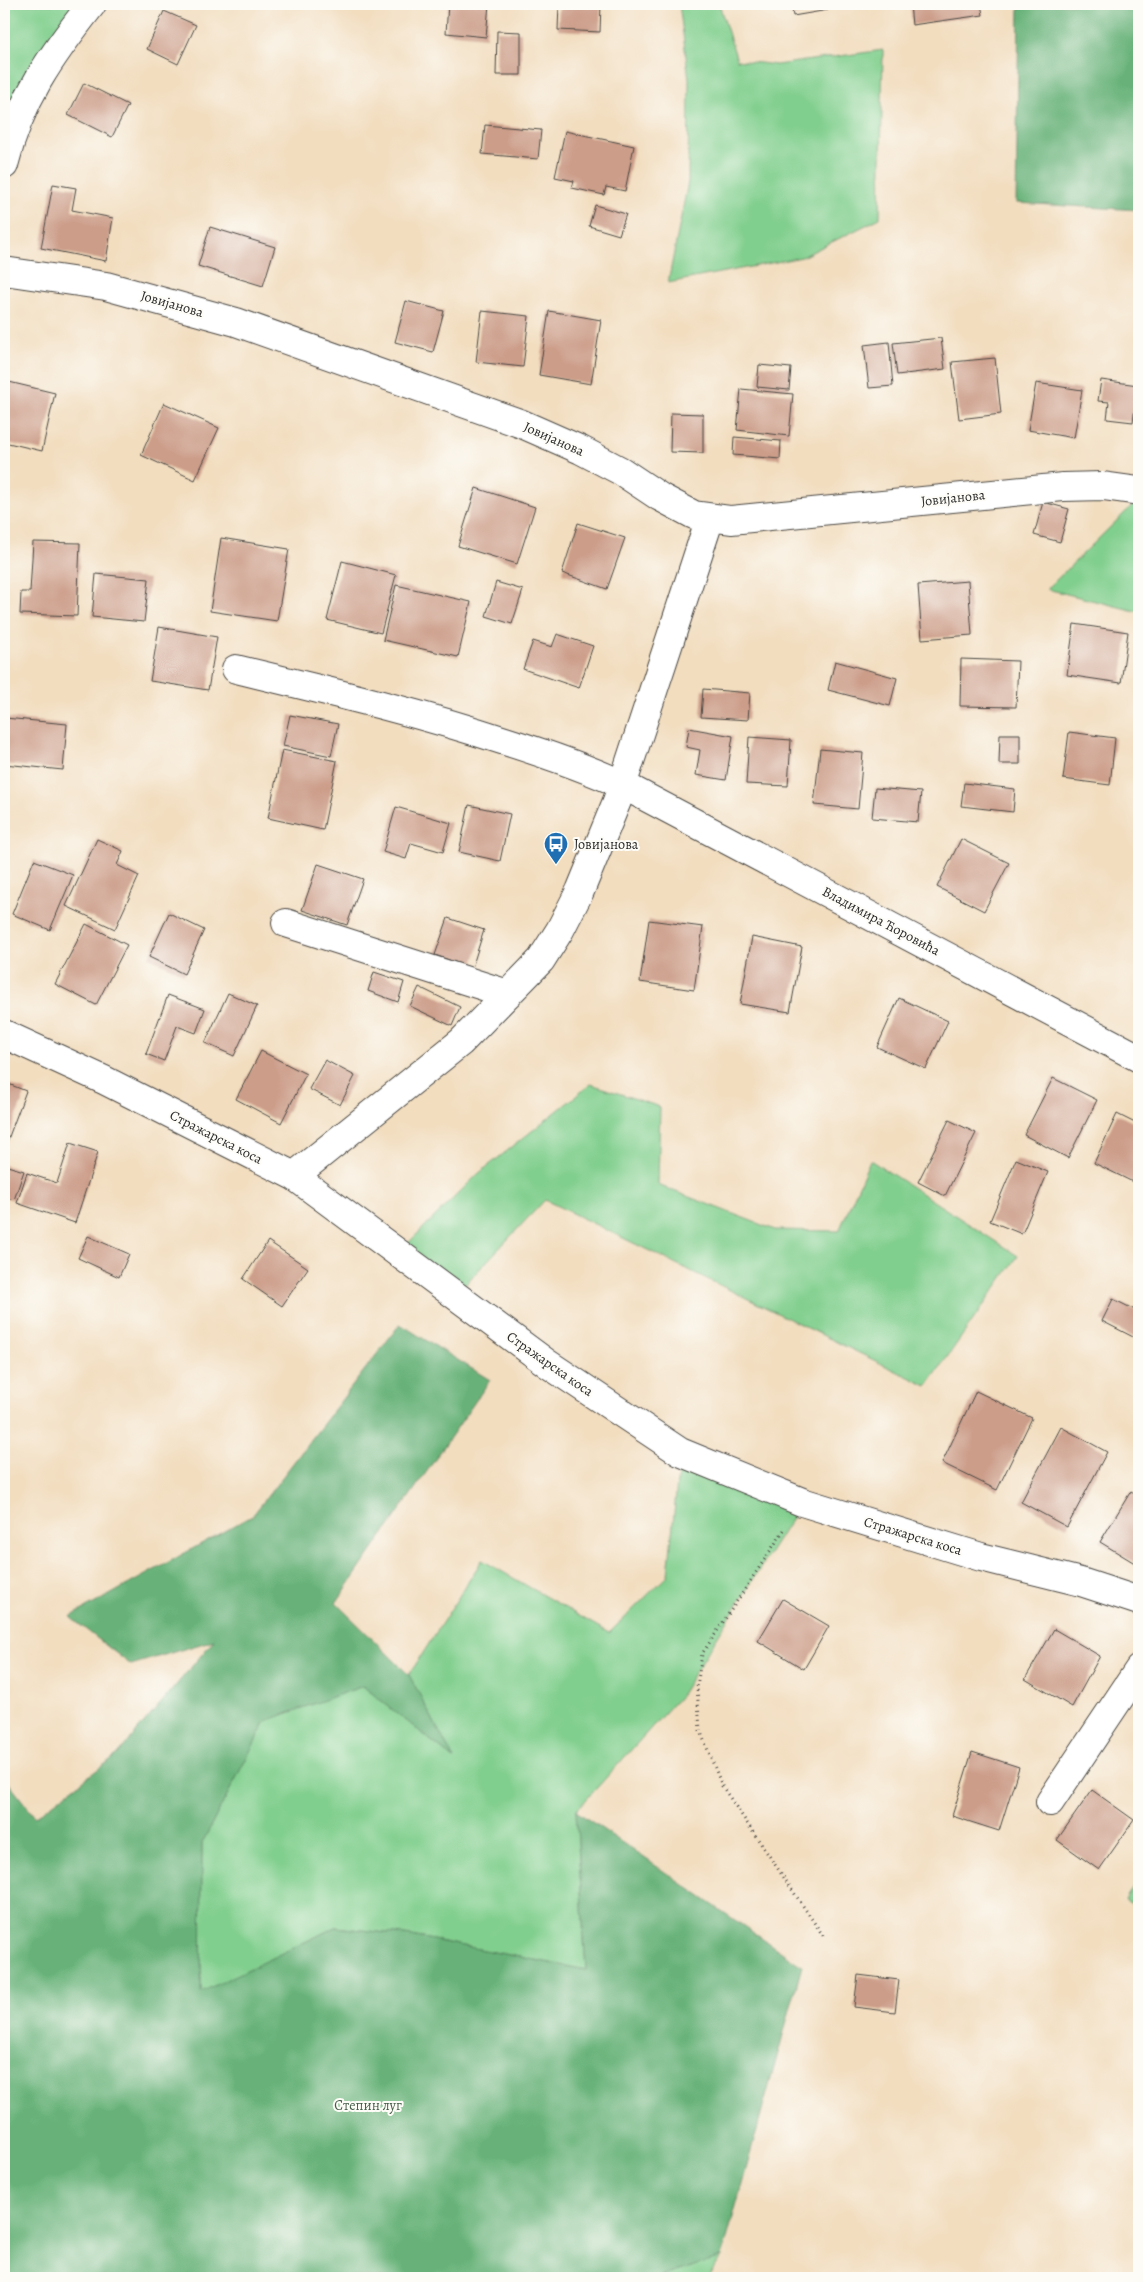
<svg xmlns="http://www.w3.org/2000/svg" width="1143" height="2282" viewBox="0 0 1143 2282" font-family="Alegreya,serif">
<style>
.green{fill:#81cf8e;stroke:#567d5c}
.forest{fill:#68b279;stroke:#4a6e52}
.building{fill:#cc9d89}
.lines{fill:none;stroke-linecap:round;stroke-linejoin:round}
.minor-casing{stroke:#494641;stroke-width:30}
.path{stroke:#494641;stroke-width:3;stroke-dasharray:1 4;stroke-linecap:butt}
.minor{stroke:#fff;stroke-width:28}
.labels{text-anchor:middle;dominant-baseline:central;stroke-width:4;stroke-linejoin:round;paint-order:stroke}
.street-label{font-size:14px;fill:#2b2b2b;stroke:#fdfcf7}
.poi-label{font-size:14px;fill:#2b2b2b;stroke:#fdfcf7;text-anchor:start}
.park-label{font-size:14px;fill:#455c49;stroke:#fdfcf7}
</style>
<rect width="100%" height="100%" fill="#fdfcf7"/>
<filter id="ink" filterUnits="userSpaceOnUse"><feTurbulence type="fractalNoise" baseFrequency=".02" numOctaves="2"/><feDisplacementMap in="SourceGraphic" scale="10" xChannelSelector="R" yChannelSelector="G"/><feConvolveMatrix kernelMatrix="1 2 1 2 8 2 1 2 1" color-interpolation-filters="sRGB"/></filter>
<filter id="wash" filterUnits="userSpaceOnUse"><feTurbulence type="fractalNoise" baseFrequency=".0096" numOctaves="4" result="noise"/><feDisplacementMap in="SourceGraphic" scale="20" xChannelSelector="R" yChannelSelector="G"/><feGaussianBlur stdDeviation="1.12" result="paint"/><feColorMatrix in="noise" values="0 0 0 0 0 0 0 0 0 0 0 0 0 0 0 0 0 1.4 0 .05"/><feComposite in="paint" operator="in"/></filter>
<g filter="url(#wash)">
<rect width="100%" height="100%" fill="#f2ddbf"/>
<!-- green -->
<path class="green" d="M4 4H92L4 165Z
M679 4H719L737 60 776 65 883 50 880 218 802 257 668 283 688 182 689 79Z
M1139 499V612L1047 589Z
M591 1084 660 1107 658 1185 775 1230 839 1231 870 1160 1018 1256 927 1386 545 1200 454 1296 397 1254 478 1174Z
M680 1452 802 1502 680 1696 576 1811 586 1970 412 1936 336 1927 201 1993 202 1843 266 1720 363 1686 453 1758 409 1675 482 1560 609 1633 668 1575Z
M1139 1877V1908L1125 1900Z
M722 2257 708 2278H657Z"/>
<!-- forest -->
<path class="forest" d="M1019 4H1139V210L1016 203Z
M400 1324 490 1380 336 1603 409 1675 454 1759 363 1686 266 1721 202 1843 201 1992 336 1927 412 1936 586 1970 576 1811 802 1966 722 2257 657 2278H4V1777L35 1817 118 1754 214 1640 131 1665 70 1617 253 1515Z"/>
<g id="blocks">
<!-- building -->
<path class="building" d="M448 4H489L486 37 446 33Z
M559 4H601L600 32 558 30Z
M791 4H827L828 10 793 16Z
M910 4H981L983 15 912 25Z
M164 11 196 25 178 64 147 49Z
M497 31 521 32V75H496Z
M84 83 128 105 112 137 68 115Z
M485 125 541 130 538 159 482 154Z
M565 131 634 146 625 191 606 187 604 195 572 188 574 181 555 177Z
M53 184 76 188 72 210 113 218 106 261 41 248Z
M595 205 626 214 619 235 589 226Z
M210 227 275 247 263 286 198 266Z
M406 301 444 311 433 352 395 342Z
M482 311 529 316 523 367 476 362Z
M549 311 601 320 591 384 539 375Z
M941 338 945 369 897 375 893 343Z
M889 342 893 386 869 388 864 345Z
M995 358 1001 414 959 419 952 362Z
M759 365 791 368 789 390 757 387Z
M1101 380 1138 385 1133 422 1107 419 1109 402 1098 401Z
M9 382 55 393 42 451 4 442V405Z
M1036 383 1082 390 1074 438 1028 430Z
M741 389 793 394 789 436 737 430Z
M164 403 219 428 195 480 141 455Z
M671 413 703 414V453L670 452Z
M734 437 781 441 780 459 733 455Z
M476 488 535 507 517 564 458 546Z
M1043 502 1069 509 1060 542 1034 535Z
M578 523 625 538 607 589 562 573Z
M221 538 289 549 277 621 210 611Z
M33 542 80 543 77 616 20 614 21 592H30Z
M342 561 396 575 381 633 327 620Z
M96 574 149 579 144 622 92 617Z
M968 581 972 635 922 639 918 585Z
M496 582 523 590 512 624 486 616Z
M396 585 471 602 458 657 383 640Z
M1074 624 1128 632 1121 683 1067 675Z
M159 627 217 637 208 690 150 681Z
M557 634 593 646 579 688 523 669 533 641 552 647Z
M961 659 1018 661 1016 707 960 706Z
M835 661 897 678 890 706 828 690Z
M703 689 750 693 748 720 701 717Z
M290 715 338 724 331 756 283 746Z
M5 718 67 724 63 770 4 764Z
M689 728 733 736 726 780 696 775 700 750 686 747Z
M1069 732 1115 738 1110 785 1063 779Z
M1000 734H1020V764H999Z
M749 737 791 740 788 786 746 784Z
M820 749 863 753 858 809 814 805Z
M282 750 337 761 323 830 268 818Z
M964 783 1015 789 1013 812 961 806Z
M875 788 921 792 918 822 872 818Z
M469 805 510 814 500 861 459 852Z
M396 807 451 823 443 852 411 843 406 859 383 852Z
M97 839 123 851 117 865 139 876 115 929 66 906Z
M961 839 1009 863 984 911 937 887Z
M34 860 73 875 50 930 12 914Z
M318 864 363 879 347 925 302 910Z
M169 913 204 930 184 974 149 957Z
M448 918 484 930 472 968 435 955Z
M649 920 703 927 694 990 640 982Z
M86 924 127 945 96 1005 55 984Z
M752 937 802 947 790 1012 740 1004Z
M374 972 404 982 398 1002 368 991Z
M419 987 460 1007 452 1026 410 1006Z
M228 993 257 1006 234 1056 205 1043Z
M168 995 205 1009 196 1033 177 1026 164 1061 146 1054Z
M899 998 948 1021 926 1069 877 1047Z
M261 1051 306 1074 281 1123 236 1099Z
M325 1060 355 1076 340 1105 309 1089Z
M1053 1078 1097 1100 1068 1158 1024 1135Z
M6 1083 26 1091 7 1142 4 1141V1088Z
M1117 1114 1139 1125V1185L1094 1163Z
M949 1120 976 1133 945 1196 918 1182Z
M70 1143 98 1152 75 1223 17 1203 27 1173 57 1183Z
M1016 1159 1048 1172 1022 1234 990 1221Z
M4 1165 24 1171 14 1200 4 1197Z
M88 1236 129 1254 119 1277 78 1258Z
M268 1241 308 1268 282 1306 243 1279Z
M1113 1299 1139 1312V1340L1102 1321Z
M976 1391 1032 1418 997 1490 942 1463Z
M1061 1427 1107 1452 1067 1527 1021 1502Z
M1131 1491 1139 1496 1138 1565 1100 1542Z
M783 1599 829 1626 804 1669 758 1641Z
M1054 1629 1100 1656 1072 1707 1025 1679Z
M972 1752 1019 1767 999 1831 952 1816Z
M1092 1790 1134 1820 1099 1870 1057 1840Z
M858 1975 899 1980 895 2012 854 2007Z"/>
</g>
</g>
<g filter="url(#ink)">
<use href="#blocks" fill-opacity="0" stroke="#494641" stroke-width="1"/>
<g class="lines">
<defs>
<path id="minor" d="M4 165C20 99 51 56 92 4
M4 271 106 286 236 322 522 424 581 450 621 471 660 497 694 515 731 520 1063 487 1103 486 1139 491
M236 669C327 691 417 712 505 741 546 754 585 767 623 785L1139 1058
M286 923 508 994
M4 1034 104 1080 294 1176 548 1364 680 1452 802 1502 981 1557 1081 1582 1139 1601
M294 1176 461 1042 541 960 560 930 580 891 617 801 710 518
M1050 1802 1139 1669"/>
</defs>
<!-- minor casing -->
<use href="#minor" class="minor-casing"/>
<!-- path -->
<path class="path" d="M784 1530 702 1654 697 1687 700 1730 722 1786 824 1937"/>
<!-- minor -->
<use href="#minor" class="minor"/>
</g>
</g>
<!-- icons -->
<defs>
<symbol id="bus-pin" viewBox="-11 -11 22 30"><path d="M0 17L-7.5 6A9.5 9.5 0 1 1 7.5 6Z" fill="#1f6fb2" stroke="#fdfcf7"/><path d="M-5-6H5V4H4V6H2V4H-2V6H-4V4H-5ZM-3.5-4V0h7V-4ZM-3.5 1.2v1.5H-2V1.2ZM2 1.2v1.5H3.5V1.2Z" fill="#fff"/></symbol>
</defs>
<g fill-rule="evenodd">
<use href="#bus-pin" x="542" y="830" width="28" height="38"/>
</g>
<g class="labels">
<!-- street labels -->
<g class="street-label">
<text transform="translate(172 304) rotate(16)">Јовијанова</text>
<text transform="translate(554 439) rotate(24)">Јовијанова</text>
<text transform="translate(953 498) rotate(-6)">Јовијанова</text>
<text transform="translate(881 921) rotate(28)">Владимира Ћоровића</text>
<text transform="translate(216 1137) rotate(27)">Стражарска коса</text>
<text transform="translate(550 1364) rotate(35)">Стражарска коса</text>
<text transform="translate(913 1536) rotate(17)">Стражарска коса</text>
</g>
<!-- poi labels -->
<g class="poi-label">
<text x="574" y="844">Јовијанова</text>
</g>
<!-- park labels -->
<g class="park-label">
<text x="368" y="2105">Степин луг</text>
</g>
</g>
<!-- margin -->
<rect width="1143" height="2282" fill="none" stroke="#fdfcf7" stroke-width="20"/>
</svg>
